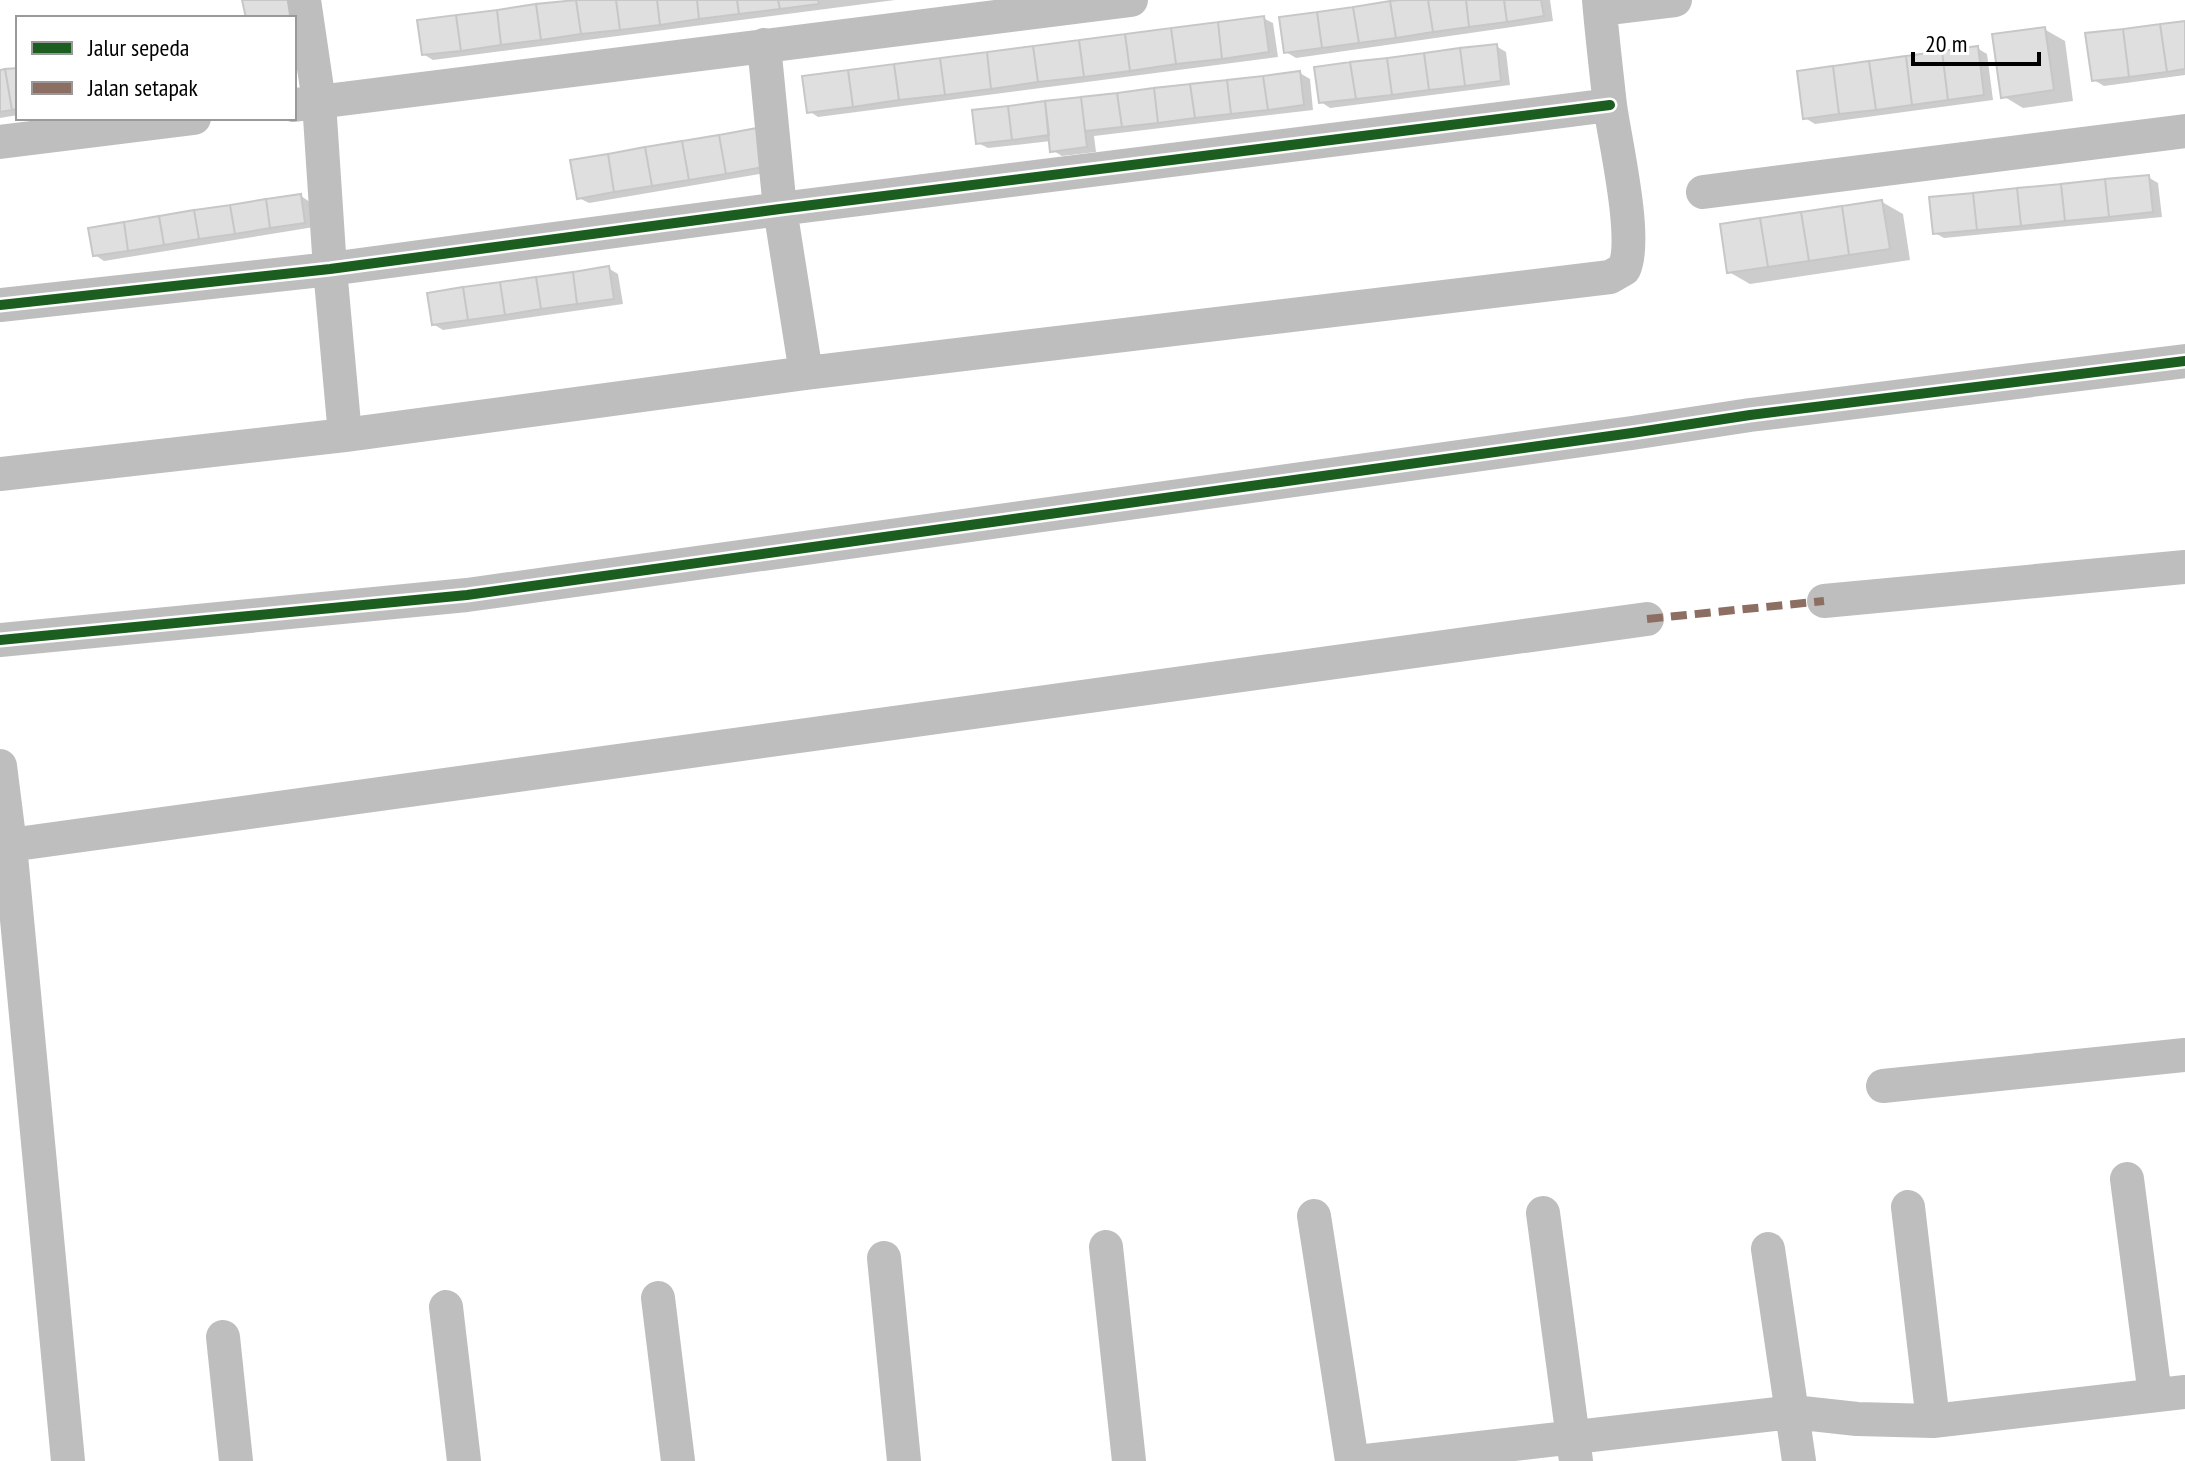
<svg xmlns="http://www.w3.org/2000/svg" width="2185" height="1461" viewBox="0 0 2185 1461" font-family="'PT Sans Narrow',sans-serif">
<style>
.shadow{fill:#0003}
.building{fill:#dfdfdf;stroke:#c7c7c7;stroke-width:2}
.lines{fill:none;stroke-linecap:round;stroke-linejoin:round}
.street{stroke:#bebebe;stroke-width:34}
.quiet{stroke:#8d6e63;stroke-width:8;stroke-dasharray:16 8;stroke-linecap:butt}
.cycleway-casing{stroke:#fff;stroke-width:15}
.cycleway{stroke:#1b5e20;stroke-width:10}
</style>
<rect width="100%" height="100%" fill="#fff"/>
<!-- shadow -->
<path class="shadow" d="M587 0H895L433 60 423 54Z
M1414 0H1550L1553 21 1296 58 1286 52Z
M1263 18 1273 23 1278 57 818 117 809 111Z
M2185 22V75L2104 86 2094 80Z
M2044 29 2065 41 2073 101 2023 108 2003 96Z
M1496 46 1506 52 1510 85 1330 108 1321 102Z
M1977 48 1987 54 1993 100 1815 124 1805 118Z
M18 69V115L0 118V72Z
M1300 73 1310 79 1313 110 1094 136 1096 152 1062 156 1052 150 1051 141 988 148 978 143Z
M756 130 772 172 589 203 579 198Z
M2148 177 2158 183 2162 217 1944 238 1935 233Z
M301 196 310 202 314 227 104 261 95 255Z
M1882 202 1903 214 1910 260 1750 284 1729 272Z
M608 268 618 274 623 304 443 330 433 324Z"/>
<!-- building -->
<path class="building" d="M242 0H288L292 18H246Z
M576 0H616L620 30 581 34Z
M576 0 581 34 541 40 536 4Z
M616 0H657L660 25 620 30Z
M657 0H697L699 19 660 25Z
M697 0H737L739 14 699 19Z
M737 0H778L780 9 739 14Z
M778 0H818L819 4 780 9Z
M1399 0H1428L1433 32 1396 38 1390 1Z
M1428 0H1466L1469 27 1433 32Z
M1466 0H1504L1507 22 1469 27Z
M1504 0H1541L1544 16 1507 22Z
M1390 1 1396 38 1359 43 1353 7Z
M536 4 541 40 501 45 497 10Z
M1353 7 1359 43 1322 48 1317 12Z
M497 10 501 45 461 51 456 15Z
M1317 12 1322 48 1284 53 1279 17Z
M456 15 461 51 422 55 417 20Z
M1264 16 1269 52 1222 59 1218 22Z
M2185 21V69L2167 72 2160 24Z
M1218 22 1222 59 1176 64 1171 28Z
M2160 24 2167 72 2129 77 2123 29Z
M2045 27 2054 90 2001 98 1992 34Z
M1171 28 1176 64 1130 71 1125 34Z
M2123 29 2129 77 2092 81 2085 33Z
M1125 34 1130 71 1084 77 1079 40Z
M1079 40 1084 77 1038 82 1033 46Z
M1497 44 1501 81 1465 86 1460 48Z
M1033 46 1038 82 991 89 987 52Z
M1978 46 1984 95 1948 100 1942 51Z
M1460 48 1465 86 1429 90 1424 53Z
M1942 51 1948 100 1912 105 1906 56Z
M987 52 991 89 945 95 940 58Z
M1424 53 1429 90 1392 95 1387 58Z
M1906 56 1912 105 1876 110 1869 61Z
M940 58 945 95 899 100 894 64Z
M1387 58 1392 95 1356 99 1350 62Z
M1869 61 1876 110 1839 114 1833 66Z
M1350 62 1356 99 1319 103 1314 67Z
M894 64 899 100 853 107 848 70Z
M1833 66 1839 114 1803 119 1797 71Z
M18 68V109L12 110 5 69Z
M5 69 12 110 0 112V70Z
M848 70 853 107 807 113 802 76Z
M1300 71 1304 105 1268 110 1263 76Z
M1263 76 1268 110 1231 114 1227 80Z
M1227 80 1231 114 1195 118 1190 84Z
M1190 84 1195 118 1158 123 1154 88Z
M1154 88 1158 123 1122 127 1117 93Z
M1117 93 1122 127 1085 131 1081 97Z
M1081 97 1087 147 1050 152 1045 101Z
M1045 101 1049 135 1012 140 1008 106Z
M1008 106 1012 140 976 144 972 110Z
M757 128 763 167 726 174 719 135Z
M719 135 726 174 689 180 682 141Z
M682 141 689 180 652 186 645 147Z
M645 147 652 186 614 192 608 154Z
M608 154 614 192 577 199 570 160Z
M2149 175 2153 212 2109 217 2105 179Z
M2105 179 2109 217 2065 221 2061 184Z
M2061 184 2065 221 2021 226 2017 188Z
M2017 188 2021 226 1977 230 1973 193Z
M1973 193 1977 230 1933 234 1929 197Z
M301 194 305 223 270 228 266 199Z
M266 199 270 228 235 234 230 205Z
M1882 200 1890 249 1849 255 1842 206Z
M230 205 235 234 199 239 194 210Z
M1842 206 1849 255 1809 261 1801 212Z
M194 210 199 239 164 245 159 216Z
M1801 212 1809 261 1768 267 1760 218Z
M159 216 164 245 128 251 124 222Z
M1760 218 1768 267 1727 273 1720 224Z
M124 222 128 251 93 256 88 228Z
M609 266 614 299 577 304 573 272Z
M573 272 577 304 541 309 536 277Z
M536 277 541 309 505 315 500 282Z
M500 282 505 315 468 320 463 287Z
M463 287 468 320 432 325 427 293Z"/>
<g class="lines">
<!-- street -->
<path class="street" d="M304 0 319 102 330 269 345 435
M1600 9 1675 0
M764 45 780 209 806 373
M294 105 1131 0
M0 142 194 118
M1703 192 2185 131
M0 305 330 269 780 209 1610 105
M0 474 345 435 806 373 1610 277 1624 269C1638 239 1615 142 1610 105 1606 70 1602 35 1599 0
M1824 601 2185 567
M0 640 467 595 1632 433 1750 415 2185 361
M0 766 10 845 68 1461
M10 845 1647 619
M1883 1086 2185 1055
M2127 1179 2155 1395
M1908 1207 1933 1421
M1543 1213 1576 1461
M1314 1216 1352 1461
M1106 1247 1129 1461
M1768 1249 1799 1461
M884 1258 904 1461
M658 1298 678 1461
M446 1307 464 1461
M223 1337 236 1461
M1366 1461 1793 1412 1857 1419 1933 1421 2185 1392"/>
<!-- quiet -->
<path class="quiet" d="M1647 619 1824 601"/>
<defs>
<path id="cycleway" d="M0 305 330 269 780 209 1610 105
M0 640 467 595 1632 433 1750 415 2185 361"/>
</defs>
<!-- cycleway casing -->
<use href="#cycleway" class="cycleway-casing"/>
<!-- cycleway -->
<use href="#cycleway" class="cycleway"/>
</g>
<!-- legend -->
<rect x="16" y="16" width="280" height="104" fill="#ffffff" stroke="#999999" stroke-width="2"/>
<rect x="32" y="42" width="40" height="12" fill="#1b5e20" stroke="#999999" stroke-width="2"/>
<text x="88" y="56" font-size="24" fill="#000000">Jalur sepeda</text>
<rect x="32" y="82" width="40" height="12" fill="#8d6e63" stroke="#999999" stroke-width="2"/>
<text x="88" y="96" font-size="24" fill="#000000">Jalan setapak</text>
<!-- scale -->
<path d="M1913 52v12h126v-12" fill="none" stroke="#000000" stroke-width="4"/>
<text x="1925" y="52" font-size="24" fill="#000000" stroke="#ffffff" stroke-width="6" paint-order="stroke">20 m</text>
</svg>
